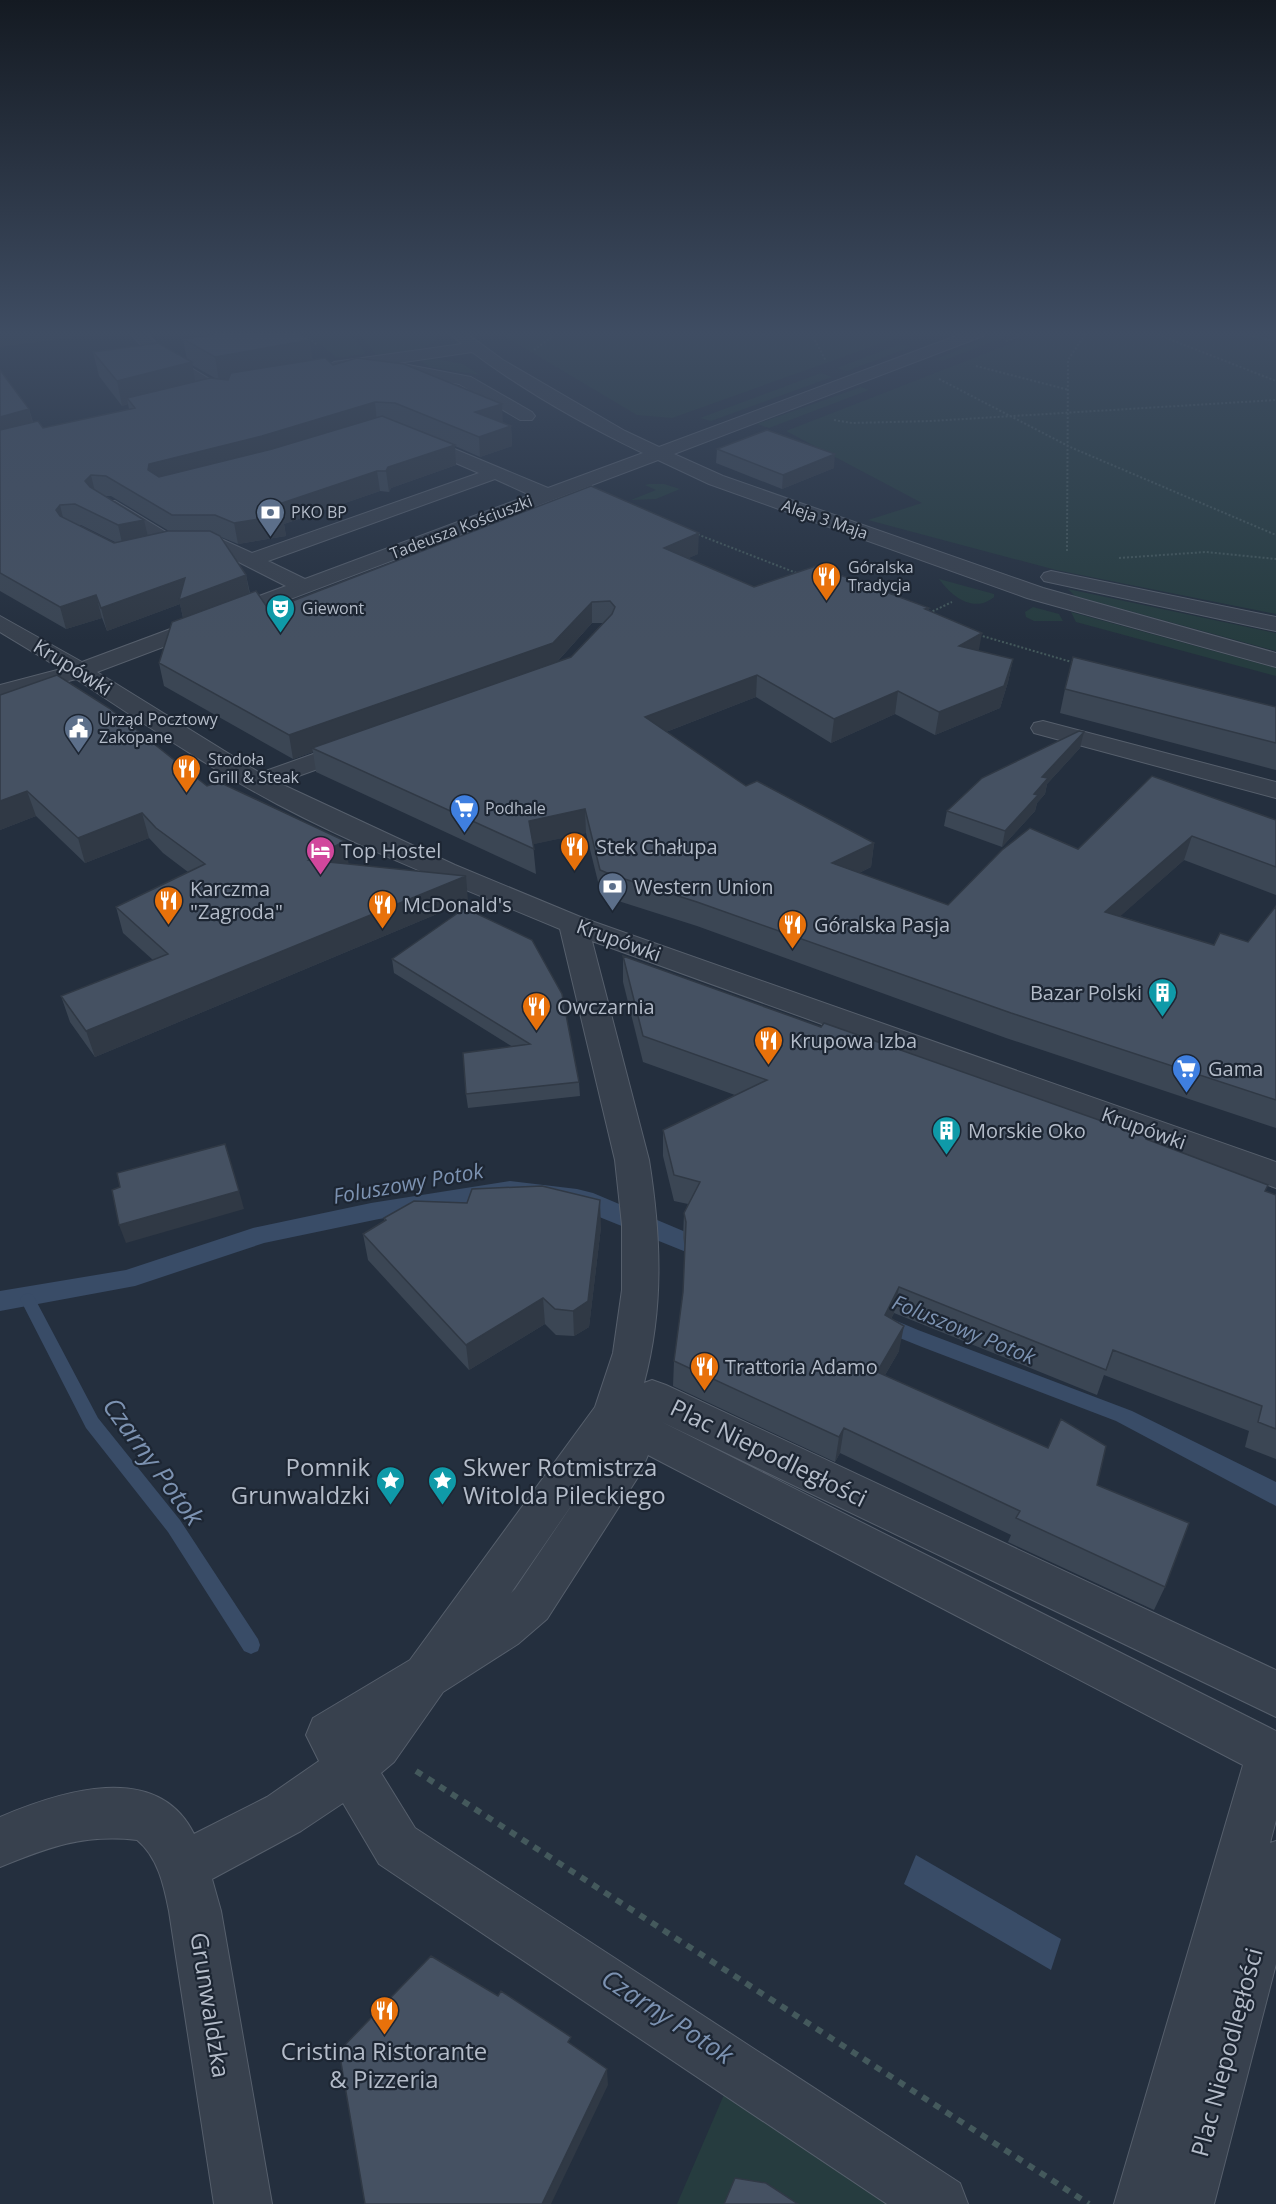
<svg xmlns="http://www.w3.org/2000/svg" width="1276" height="2204" viewBox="0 0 1276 2204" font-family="'Open Sans',sans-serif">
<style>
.green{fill:#263c3f}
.water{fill:#394c67}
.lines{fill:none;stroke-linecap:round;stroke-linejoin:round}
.stream{fill:#394c67;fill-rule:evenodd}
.minor-casing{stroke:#565f6c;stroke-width:2}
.path-far1{stroke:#44595c;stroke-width:2;stroke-dasharray:2 2;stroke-linecap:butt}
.path{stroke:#44595c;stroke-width:6;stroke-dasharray:7 7;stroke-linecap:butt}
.minor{fill:#38414e;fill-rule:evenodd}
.wall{fill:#3b4654;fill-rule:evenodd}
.shaded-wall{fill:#303945}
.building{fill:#455162;stroke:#303945;stroke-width:1.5}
.labels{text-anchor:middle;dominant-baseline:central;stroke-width:4.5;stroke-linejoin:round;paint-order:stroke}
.far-poi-label{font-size:16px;fill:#b4bcc9;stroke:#1d2633;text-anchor:start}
.far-street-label{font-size:16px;fill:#b4bcc9;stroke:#1d2633}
.street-label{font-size:20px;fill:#b4bcc9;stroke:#1d2633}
.poi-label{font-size:20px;fill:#b4bcc9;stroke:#1d2633;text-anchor:start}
.water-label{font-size:21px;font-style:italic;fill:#7c92b1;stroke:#1d2633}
.near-street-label{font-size:24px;fill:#b4bcc9;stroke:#1d2633}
.near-poi-label{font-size:24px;fill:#b4bcc9;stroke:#1d2633;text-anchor:end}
.near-water-label{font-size:26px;font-style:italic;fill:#7c92b1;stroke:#1d2633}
</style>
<rect width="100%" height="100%" fill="#242f3e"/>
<!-- green -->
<path class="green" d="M306 333H350L366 354 337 358Z
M359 333H434L436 338C427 353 393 352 376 355Z
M499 333H910L672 418 637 415Z
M998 333H1016L942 361 936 359Z
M1038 333H1276V614L1056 570 868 520 922 503 786 431Z
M900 344 911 347 847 371 837 368Z
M436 359 463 364 480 375 430 367 419 360Z
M821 373 832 377 711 421 700 418Z
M861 387 869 390 769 428 757 424Z
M649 484H664L680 489 656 499 631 500 656 490 645 485Z
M939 579 994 594V597C974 614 951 596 939 579Z
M1068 589 1276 633V651L1075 596Z
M1033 607 1059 614 1063 621H1034L1026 617 1025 612Z
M1071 612 1276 668V676L1076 622Z
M735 2069 939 2204H677Z"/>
<!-- water -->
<path class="water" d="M510 1181 577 1189 593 1193 918 1330 1132 1411 1276 1482V1506L1116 1421 922 1347 572 1206 512 1196 379 1219 264 1243 135 1286 0 1311V1291L126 1270 253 1228 371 1203Z
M916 1855 1061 1939 1051 1970 904 1884Z"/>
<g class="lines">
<!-- stream -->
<path class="stream" d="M28 1293 33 1295 98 1418 180 1520 258 1639 260 1645 258 1651 251 1654 244 1651 168 1532 86 1428 20 1299 23 1295Z"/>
<defs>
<path id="minor" d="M130 333H146L165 352 249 403 247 407H235L153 358Z
M449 333H466L503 360 625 431 659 447 964 333H985L983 336 674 454 723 476 1043 588 1276 653V667L1027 598 709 484 658 460 97 672 260 773 347 742 356 740 365 742 368 747 365 752 279 783 455 865 583 918 1276 1162V1188L592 941 649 1160C661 1236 664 1308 644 1383L652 1380 666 1385 1276 1670V1717L662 1422 1276 1731V1820L1270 1843 1276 1841V1964L1214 2204H1114L1243 1765 648 1455 640 1474 547 1619 518 1644 443 1692 394 1762 381 1773 415 1828 960 2183 968 2204H887L379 1864 343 1803 301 1831 212 1879 221 1911 272 2204H214L169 1911C164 1886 158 1857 137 1840 83 1834 49 1847 0 1867V1817C59 1792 157 1759 194 1834L267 1797 319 1761 306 1735 313 1718 410 1660 595 1407 613 1353 622 1290V1225L615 1160 560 929C465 889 368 852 277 804 207 767 142 722 76 679L0 699V685L61 669 0 632V616L82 662 286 586 215 550 165 548 101 509 98 505 101 501H115L176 538H219L252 553 479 473 409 443 406 439 409 435H421L548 488 643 453C586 426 523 390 472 352L398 363 471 377 532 412 535 416 532 420H520L459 384 398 373 388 367 390 364 334 372 326 367 334 362 462 344ZM495 479 530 495 305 579 268 561ZM580 1493 515 1589 511 1593Z
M1051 571 1276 617V631L1044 581 1041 577 1044 573Z
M1043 721 1276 782V798L1034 733 1031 728 1034 723Z"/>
</defs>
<!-- minor casing -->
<use href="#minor" class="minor-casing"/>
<!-- path-far1 -->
<path class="path-far1" d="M811 333 826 361
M879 333 888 335
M1154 333 1276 381
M1237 333 1276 341
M298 335 304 334 316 344
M1006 341 1028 333
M534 350 557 333
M976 366 1069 390
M939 379 1070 447 1276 535
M834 420 852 423 931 421 1276 400
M694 533 799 574
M1067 551 1068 360 1086 333
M1119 558 1206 552 1276 559
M929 613 952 602
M979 635 1075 663"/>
<!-- path -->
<path class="path" d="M416 1771 1089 2204"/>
<!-- minor -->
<use href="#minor" class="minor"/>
</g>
<!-- wall -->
<path class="wall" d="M194 333H301L313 360 333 365 511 426 512 446 480 457 455 446 456 465 391 488 389 492 380 491 284 524 286 536 238 544 221 537 246 575 250 593 269 610 698 554 688 558 754 587 929 608 928 611 979 651 1013 659 1008 682 1000 708 935 735 895 714 831 743 756 697 666 732 746 786 874 843 871 867 859 873 948 905 1078 849 1276 820V895L1184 860 1120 916 1214 945 1248 942 1276 906V1128L1006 1038 697 926 612 899 601 894 586 833 533 844 536 874 316 772 313 752 293 759 164 686 159 663 183 618 180 604 107 631 102 618 66 629 0 591V370L29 409 33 422 43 428 129 409 128 404 122 406 99 376 93 352 187 360 183 339 198 337ZM192 365 215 378 195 381ZM104 496H111L169 531 148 535ZM78 525H81L115 542 114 543ZM592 623H603L571 657 557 662Z
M717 449 834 468 782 489 716 463Z
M1065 689 1276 707V770L1060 713Z
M0 695 207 786 349 864 468 901 95 1057 70 1022 61 996 153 960 123 933 116 907 188 872 163 853 149 838 85 863 36 816 0 830Z
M1084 732 1080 748 1047 784 1045 794 1037 803 1035 811 1002 847 944 826 947 811Z
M465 908 579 1082 580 1096 468 1108 466 1094 513 1047 394 973 392 959Z
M623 956 821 1027 1146 1139 1265 1191 1276 1195V1459L1245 1447 1249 1431 1104 1375 1097 1395 894 1313 891 1319 899 1351 885 1375 1097 1485 1165 1587 1154 1610 1008 1542 1011 1535 840 1453 835 1462 673 1386 674 1361 683 1292 685 1247 683 1238 684 1213 688 1204 674 1201 663 1156V1130L735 1095 643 1062 623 982Z
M467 1203 601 1227 589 1327 574 1336 556 1335 545 1324 469 1370 368 1260 363 1234 384 1221V1218Z"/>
<!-- shaded-wall -->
<path class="shaded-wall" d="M0 333H97V334L0 347Z
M310 340 313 364 219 381 215 357Z
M192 362 196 386 127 398 128 404 122 406 117 381Z
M375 402 377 422 154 484 148 470 149 464Z
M502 404 503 423 475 412Z
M29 409 34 429 0 438V417Z
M511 426 512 446 480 457 479 437Z
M455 445 456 465 391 488 389 492 386 471 388 467Z
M835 454 834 468 782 489 783 475Z
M377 471 380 491 284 524 286 536 238 544 234 523 279 504Z
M91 475 96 496 85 481Z
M60 505 65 526 56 510Z
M144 520 149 541 123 547 118 525Z
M699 533 698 554 664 569V548Z
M246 575 250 597 184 622 180 604 107 631 101 608 185 578Z
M96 595 102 618 66 629 60 607Z
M592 602V623L554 665 312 748 313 752 293 759 289 735Z
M982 633 978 655 959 646Z
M1013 659 1008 682 1000 708 935 735 939 712Z
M757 675 756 697 645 740V717Z
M898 691 895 714 831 743 834 719Z
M1084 732 1080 748 1047 784 1045 794 1037 803 1035 811 1002 847 1005 831 1034 794 1042 777Z
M27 791 36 816 0 830V801Z
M585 809 586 833 530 845 529 821Z
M142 813 149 838 85 863 78 838Z
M1192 836 1184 860 1098 936 1105 912Z
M345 841 349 866 309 860Z
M874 843 871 867 830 887 832 863Z
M466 876 468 901 95 1057 86 1031Z
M239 1191 244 1209 126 1243 119 1225Z
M600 1200 601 1227 589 1327 574 1336 573 1311Z
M899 1287 894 1313 880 1340 885 1315Z
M543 1298 545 1324 469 1370 466 1345Z
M904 1326 899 1351 872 1397 877 1372Z
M844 1428 840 1453 835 1462 839 1437Z
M607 2069 608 2085 551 2204H542Z"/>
<!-- building -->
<path class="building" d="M212 333H301L310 340 215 357 183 339 214 335Z
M158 343 192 362 117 381 93 352Z
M325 358 333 365 357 358 404 364 502 404 475 412 511 426 479 437 395 403 375 402 262 436 149 464 148 470 159 477 272 449 382 416 455 445 388 467 386 471H377L279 504 283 515 234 523 215 515H172L106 476 91 475 85 481 90 487 144 520 118 525 75 504 60 505 56 510 60 516 114 543 168 531H210L220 536 246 575 179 600 185 578 101 608 96 595 60 607 0 573V430L38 421 43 428 135 408 127 398 210 378 228 380 231 373Z
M0 370 29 409 0 417Z
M767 430 835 454 783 475 717 449Z
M591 486 699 533 664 548 754 587 816 566 929 608 925 609 982 633 959 646 1013 659 1004 686 939 712 898 691 834 719 757 675 645 717 746 786 757 781 874 843 832 863 948 905 1002 850 1030 828 1078 849 1152 776 1276 820V867L1192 836 1105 912 1214 945 1220 933 1248 942 1276 906V1100L1011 1013 697 902 612 875 600 870 585 809 529 821 534 849 312 748 571 657 612 614 615 607 610 601 592 602 553 643 289 735 159 663 172 622 256 591 269 610Z
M1073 657 1276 707V743L1065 689Z
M57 675 109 708 207 786 219 782 345 841 309 860 466 876 86 1031 61 996 168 954 116 907 205 864 156 828 142 813 78 838 27 791 0 801V695Z
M1079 731 1084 732 1042 777 1048 778 1034 794 1038 795 1005 831 947 811 982 778Z
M465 908 532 940 562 994 579 1082 466 1094 463 1053 530 1044 392 959Z
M623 956 821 1027 824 1023 1147 1137 1146 1139 1268 1185 1265 1191 1276 1195V1429L1258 1422 1262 1406 1113 1350 1106 1370 899 1287 885 1315 904 1326 877 1372 1048 1448 1061 1419 1106 1446 1097 1485 1189 1523 1165 1587 1016 1518 1020 1511 844 1428 839 1437 674 1361 683 1292 686 1222 684 1213 700 1182 674 1175 663 1130 767 1080 643 1036Z
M225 1144 239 1191 119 1225 112 1190 120 1187 117 1173Z
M542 1186 600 1200 588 1301 573 1311 555 1309 543 1298 466 1345 363 1234 386 1220 384 1218 414 1201 467 1203 472 1189Z
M431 1956 498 1996 501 1991 571 2037 568 2042 607 2069 542 2204H365L339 2051Z
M735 2178 766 2183 798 2204H724Z"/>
<!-- sky -->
<linearGradient id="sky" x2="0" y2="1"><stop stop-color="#141a22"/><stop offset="0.52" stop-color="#3f4d63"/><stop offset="1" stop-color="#3f4d63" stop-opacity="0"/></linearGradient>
<rect width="1276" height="641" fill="url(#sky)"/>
<!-- icons -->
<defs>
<symbol id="bank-pin" viewBox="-11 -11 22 30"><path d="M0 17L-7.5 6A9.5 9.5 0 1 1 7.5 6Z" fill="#5c6f8a" stroke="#1d2633"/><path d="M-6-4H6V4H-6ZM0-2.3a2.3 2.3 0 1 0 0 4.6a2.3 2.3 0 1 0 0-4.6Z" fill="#fff"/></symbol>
<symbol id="restaurant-pin" viewBox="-11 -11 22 30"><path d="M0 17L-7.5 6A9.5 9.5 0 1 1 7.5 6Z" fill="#e8710a" stroke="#1d2633"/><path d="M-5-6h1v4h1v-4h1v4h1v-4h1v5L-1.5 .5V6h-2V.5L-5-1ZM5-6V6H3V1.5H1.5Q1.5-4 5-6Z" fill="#fff"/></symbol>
<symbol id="theatre-pin" viewBox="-11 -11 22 30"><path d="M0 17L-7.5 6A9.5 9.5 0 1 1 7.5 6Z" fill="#0f9aa8" stroke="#1d2633"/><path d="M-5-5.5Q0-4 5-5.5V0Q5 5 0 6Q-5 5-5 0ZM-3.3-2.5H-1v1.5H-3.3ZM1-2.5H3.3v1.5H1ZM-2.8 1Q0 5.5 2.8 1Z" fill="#fff"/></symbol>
<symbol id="civic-pin" viewBox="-11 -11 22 30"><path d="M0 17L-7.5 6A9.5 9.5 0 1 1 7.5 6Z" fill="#5c6f8a" stroke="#1d2633"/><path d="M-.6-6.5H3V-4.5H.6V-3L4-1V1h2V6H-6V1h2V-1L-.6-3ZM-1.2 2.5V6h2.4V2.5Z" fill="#fff"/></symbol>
<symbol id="supermarket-pin" viewBox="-11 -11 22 30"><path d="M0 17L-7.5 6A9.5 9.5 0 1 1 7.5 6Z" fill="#3f7fe0" stroke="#1d2633"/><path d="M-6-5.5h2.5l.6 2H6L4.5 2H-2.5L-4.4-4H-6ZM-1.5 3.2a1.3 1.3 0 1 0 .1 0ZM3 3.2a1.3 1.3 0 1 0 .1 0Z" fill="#fff"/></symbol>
<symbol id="hotel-pin" viewBox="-11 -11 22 30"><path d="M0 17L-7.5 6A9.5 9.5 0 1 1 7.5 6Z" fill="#d1479c" stroke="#1d2633"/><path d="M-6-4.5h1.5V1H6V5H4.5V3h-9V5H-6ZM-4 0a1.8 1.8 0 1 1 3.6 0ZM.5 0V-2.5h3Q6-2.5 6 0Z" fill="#fff"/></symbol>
<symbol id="building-pin" viewBox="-11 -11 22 30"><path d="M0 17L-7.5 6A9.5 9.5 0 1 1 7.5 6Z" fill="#0f9aa8" stroke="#1d2633"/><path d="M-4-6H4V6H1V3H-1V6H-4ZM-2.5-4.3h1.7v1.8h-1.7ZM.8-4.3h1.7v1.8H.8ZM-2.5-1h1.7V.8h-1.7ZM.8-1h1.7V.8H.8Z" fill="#fff"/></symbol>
<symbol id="sight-pin" viewBox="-11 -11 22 30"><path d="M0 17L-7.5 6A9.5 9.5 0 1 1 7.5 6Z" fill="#0f9aa8" stroke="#1d2633"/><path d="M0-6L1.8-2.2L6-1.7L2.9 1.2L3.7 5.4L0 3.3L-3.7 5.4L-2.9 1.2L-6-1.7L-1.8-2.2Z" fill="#fff"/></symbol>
</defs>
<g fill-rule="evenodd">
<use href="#bank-pin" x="254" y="496" width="33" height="45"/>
<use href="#restaurant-pin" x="810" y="560" width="33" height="45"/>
<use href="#theatre-pin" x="264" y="592" width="33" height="45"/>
<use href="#civic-pin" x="62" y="712" width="33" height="45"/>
<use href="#restaurant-pin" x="170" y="752" width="33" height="45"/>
<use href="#supermarket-pin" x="448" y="792" width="33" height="45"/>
<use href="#restaurant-pin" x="558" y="830" width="33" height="45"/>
<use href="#hotel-pin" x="304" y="834" width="33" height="45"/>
<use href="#bank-pin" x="596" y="870" width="33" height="45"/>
<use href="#restaurant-pin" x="152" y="884" width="33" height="45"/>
<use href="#restaurant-pin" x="366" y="888" width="33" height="45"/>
<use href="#restaurant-pin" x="776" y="908" width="33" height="45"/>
<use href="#building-pin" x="1146" y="976" width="33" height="45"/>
<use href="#restaurant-pin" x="520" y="990" width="33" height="45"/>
<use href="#restaurant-pin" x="752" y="1024" width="33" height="45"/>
<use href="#supermarket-pin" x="1170" y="1052" width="33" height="45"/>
<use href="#building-pin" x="930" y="1114" width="33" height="45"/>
<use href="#restaurant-pin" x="688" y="1350" width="33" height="45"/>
<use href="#sight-pin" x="374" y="1464" width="33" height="45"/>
<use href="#sight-pin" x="426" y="1464" width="33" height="45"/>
<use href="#restaurant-pin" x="368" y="1994" width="33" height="45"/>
</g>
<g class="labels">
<!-- far-poi labels -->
<g class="far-poi-label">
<text x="291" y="512">PKO BP</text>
<text x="848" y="567">Góralska<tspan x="848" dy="18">Tradycja</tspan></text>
<text x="302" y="608">Giewont</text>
<text x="99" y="719">Urząd Pocztowy<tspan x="99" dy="18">Zakopane</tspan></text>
<text x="208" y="759">Stodoła<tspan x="208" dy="18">Grill &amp; Steak</tspan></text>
<text x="485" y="808">Podhale</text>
</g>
<!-- far-street labels -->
<g class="far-street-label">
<text transform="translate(825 519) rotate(19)">Aleja 3 Maja</text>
<text transform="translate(461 527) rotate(-21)">Tadeusza Kościuszki</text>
</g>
<!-- street labels -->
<g class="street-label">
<text transform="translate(73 667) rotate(32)">Krupówki</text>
<text transform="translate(619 940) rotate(20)">Krupówki</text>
<text transform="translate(1144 1128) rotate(20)">Krupówki</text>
</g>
<!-- poi labels -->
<g class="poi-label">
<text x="596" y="846">Stek Chałupa</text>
<text x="341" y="850">Top Hostel</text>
<text x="634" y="886">Western Union</text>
<text x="190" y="888">Karczma<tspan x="190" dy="23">"Zagroda"</tspan></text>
<text x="403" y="904">McDonald's</text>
<text x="814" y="924">Góralska Pasja</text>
<text x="1142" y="992" text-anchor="end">Bazar Polski</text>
<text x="557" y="1006">Owczarnia</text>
<text x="790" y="1040">Krupowa Izba</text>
<text x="1208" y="1068">Gama</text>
<text x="968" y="1130">Morskie Oko</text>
<text x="725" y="1366">Trattoria Adamo</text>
</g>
<!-- water labels -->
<g class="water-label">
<text transform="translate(408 1183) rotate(-10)">Foluszowy Potok</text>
<text transform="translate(964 1329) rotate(22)">Foluszowy Potok</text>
</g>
<!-- near-street labels -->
<g class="near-street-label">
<text transform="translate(769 1452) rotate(26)">Plac Niepodległości</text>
<text transform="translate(211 2005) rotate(81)">Grunwaldzka</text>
<text transform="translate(1226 2052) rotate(-75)">Plac Niepodległości</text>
</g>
<!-- near-poi labels -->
<g class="near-poi-label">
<text x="370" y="1466">Pomnik<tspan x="370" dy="28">Grunwaldzki</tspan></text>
<text x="463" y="1466" text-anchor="start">Skwer Rotmistrza<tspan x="463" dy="28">Witolda Pileckiego</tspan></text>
<text x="384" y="2050" text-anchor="middle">Cristina Ristorante<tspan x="384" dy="28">&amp; Pizzeria</tspan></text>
</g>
<!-- near-water labels -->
<g class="near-water-label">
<text transform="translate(154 1461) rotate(54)">Czarny Potok</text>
<text transform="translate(668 2016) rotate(33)">Czarny Potok</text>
</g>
</g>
</svg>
